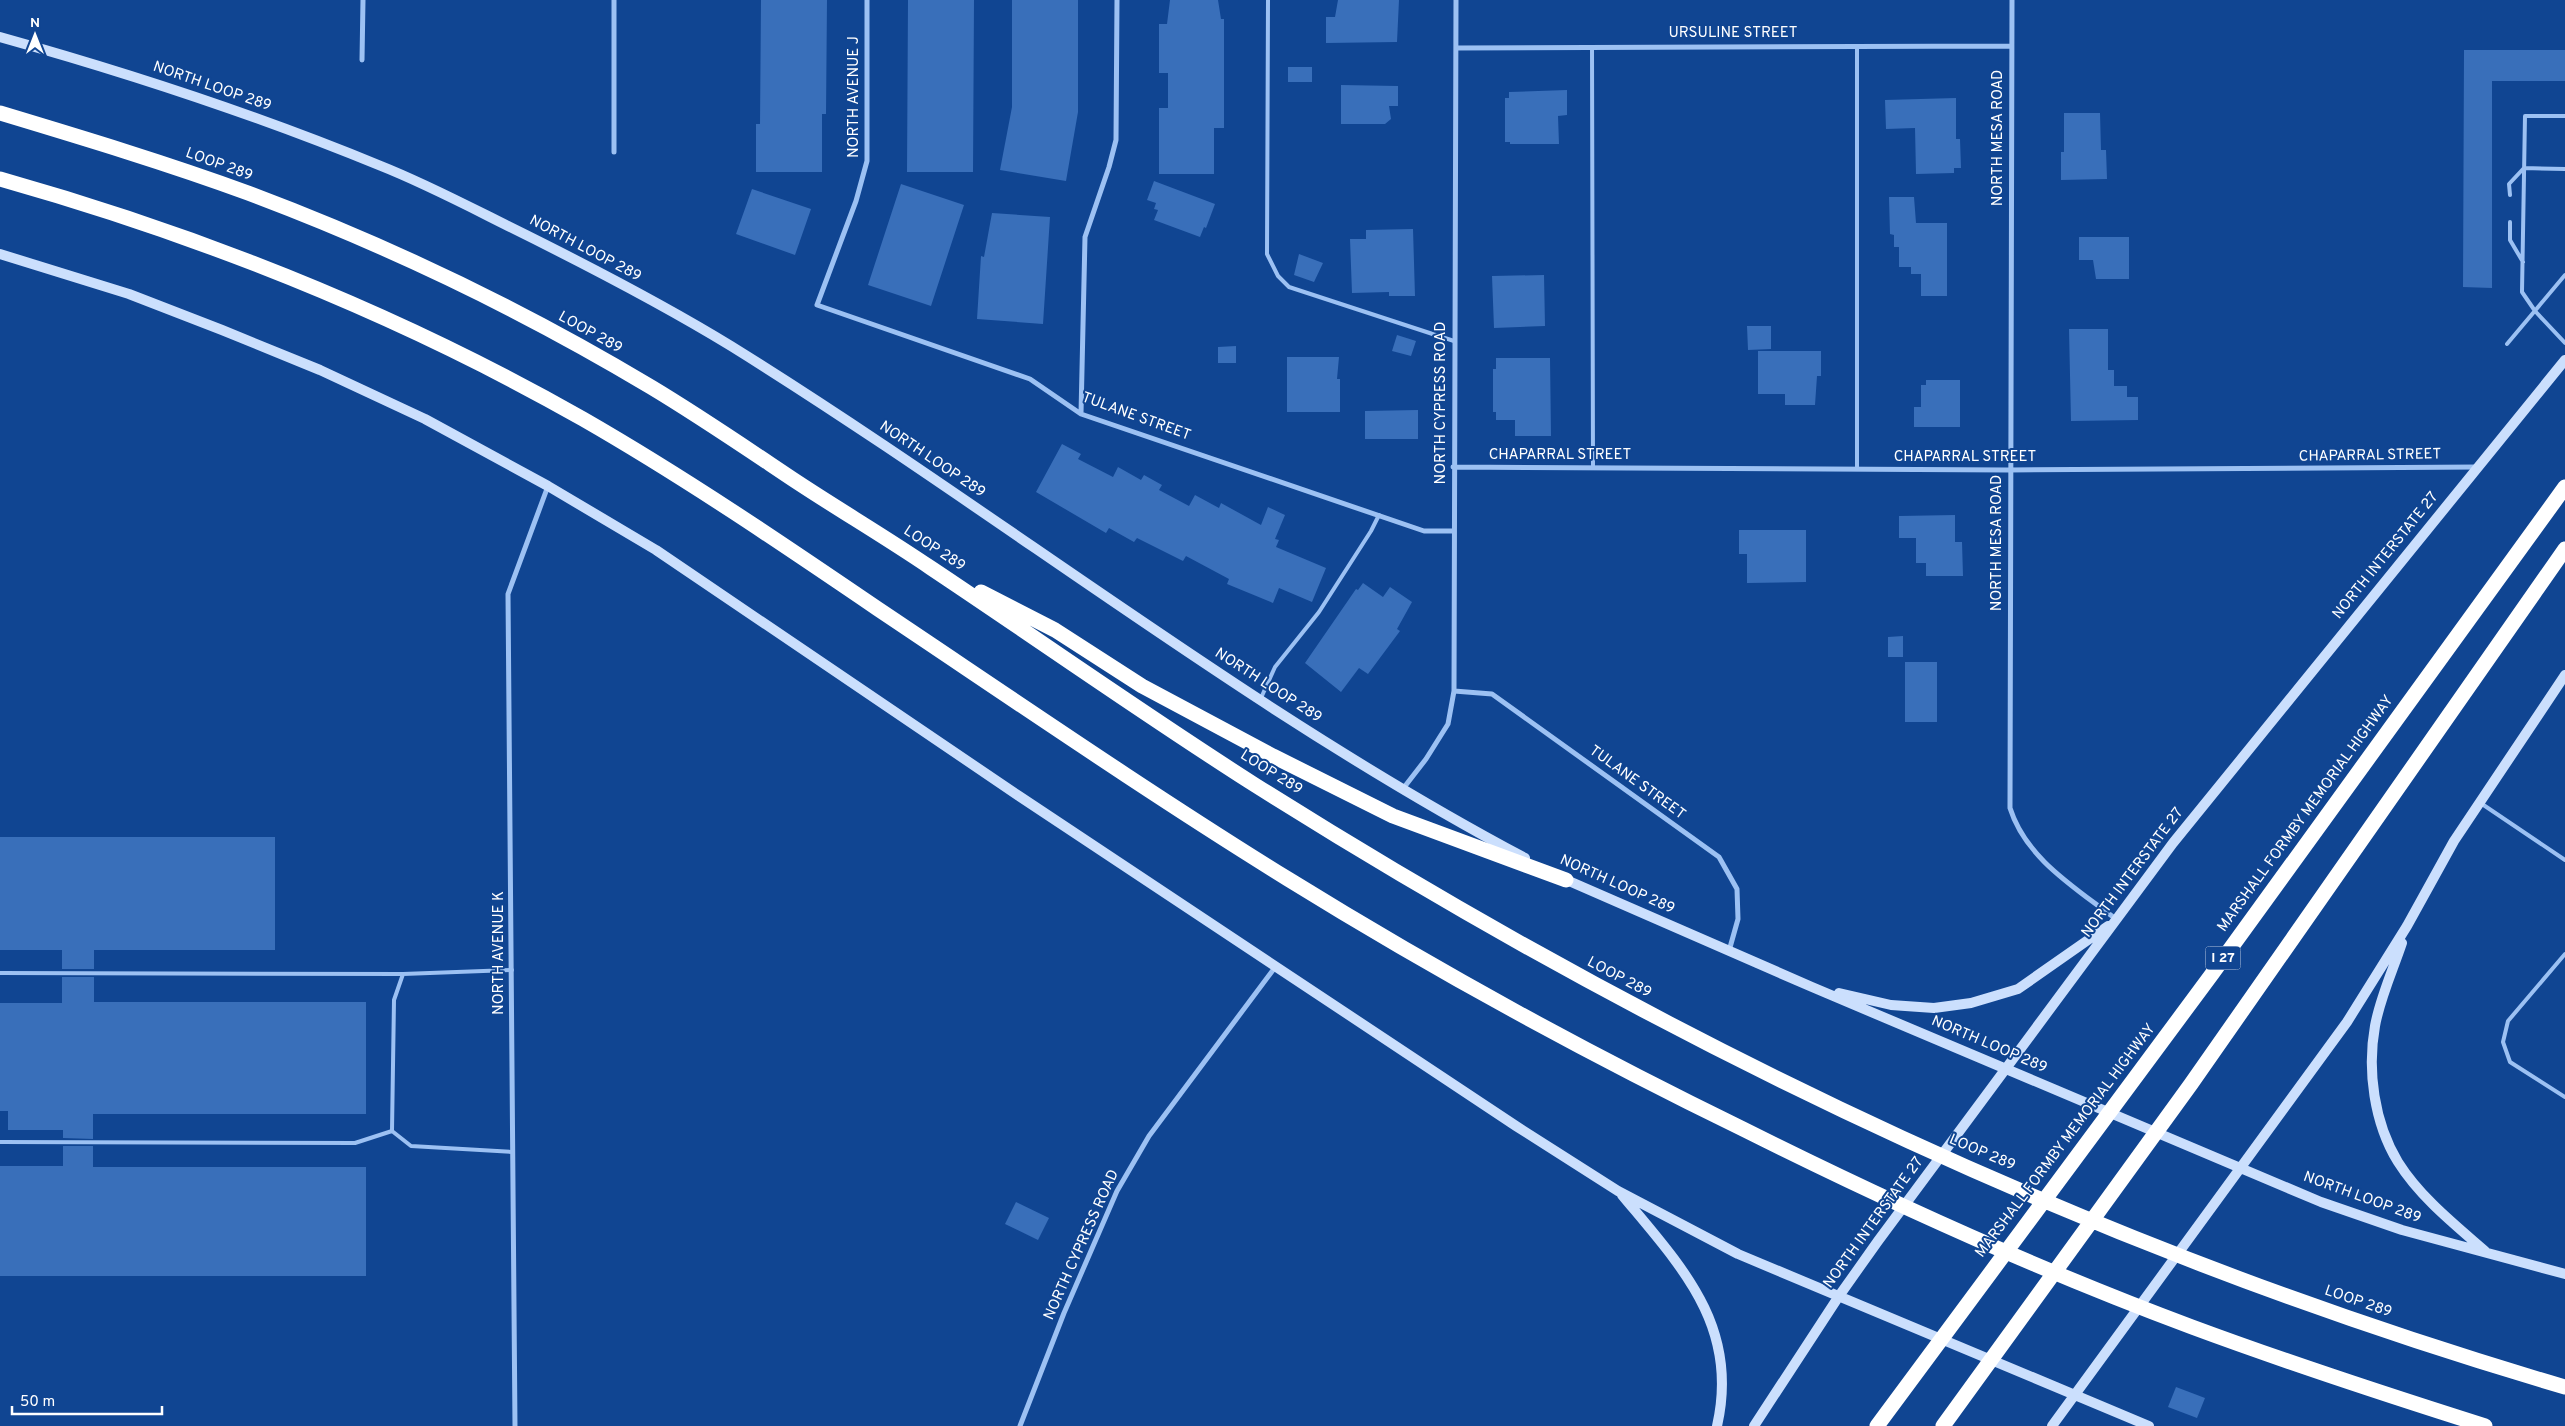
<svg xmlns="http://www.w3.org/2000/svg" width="2565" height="1426" viewBox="0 0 2565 1426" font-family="Overpass,sans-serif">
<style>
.building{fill:#396fba}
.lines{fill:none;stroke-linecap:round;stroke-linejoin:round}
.service{stroke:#9cc1f3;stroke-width:4}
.minor{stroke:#9cc1f3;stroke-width:5}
.secondary{stroke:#cbdffd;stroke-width:10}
.motorway{stroke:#fff;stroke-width:15}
.labels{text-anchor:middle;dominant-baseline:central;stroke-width:4;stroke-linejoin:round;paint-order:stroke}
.shield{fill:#104592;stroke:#b7c7de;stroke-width:1}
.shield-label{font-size:14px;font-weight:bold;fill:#fff}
.street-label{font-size:15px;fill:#fff;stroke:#104592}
</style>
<rect width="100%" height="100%" fill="#104592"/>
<!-- building -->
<path class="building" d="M761 0H827L826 114H822V172H756V124H760Z
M908 0H974L973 172H907Z
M1012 0H1078V112L1066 181 1000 170 1012 107Z
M1170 0H1218L1221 19H1224V128H1214V174H1159V108H1168V73H1159V24H1167Z
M1338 0H1399L1397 42 1326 43V17H1335Z
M2464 50H2565V81H2492V288L2463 287Z
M1288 67H1312V82H1288Z
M1341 85 1398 86V106H1389L1391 119 1385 124H1341Z
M1567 90V115L1558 116 1559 144H1510V142H1505V98H1509V92Z
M1956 98V139H1960L1961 168H1954V173L1916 174 1915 128 1886 129 1885 100Z
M2064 113H2100L2101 150H2106L2107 179 2061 180V152H2064Z
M1154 181 1215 204 1206 228 1204 227 1200 237 1154 220 1158 210 1154 209 1156 203 1147 200Z
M901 184 964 205 931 306 868 285Z
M752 189 811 209 795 255 736 234Z
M1889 197H1914L1916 223H1947V296H1921V274H1911V267H1899V247H1894V235L1890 234Z
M992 213 1050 217 1043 324 977 319 981 256 984 257Z
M1413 229 1415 296H1389V292L1352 293 1350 239H1366V230Z
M2079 237H2129V279H2096L2093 260H2079Z
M1299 254 1323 263 1314 282 1294 275Z
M1544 275 1545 326 1494 328 1492 276Z
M1747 326H1771V349L1748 350Z
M2069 329H2108V370H2114V386H2127V397H2138V420L2071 421Z
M1397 335 1416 341 1411 356 1392 351Z
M1236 346V363H1218V347Z
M1758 351H1821V376H1817L1815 405H1785V394H1758Z
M1287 357H1339L1337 379H1340V412H1287Z
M1496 358H1550L1551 436H1515V420H1496V412H1493V369H1496Z
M1926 380H1960V427H1914V407H1921V385H1926Z
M1418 410V439H1365V411Z
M1062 444 1081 454 1078 459 1113 477 1118 467 1141 480 1144 475 1162 485 1159 490 1189 506 1195 495 1219 508 1221 503 1261 525 1268 507 1285 515 1275 539 1279 540 1276 547 1326 568 1312 602 1279 588 1273 603 1227 584 1229 579 1186 556 1183 561 1137 538 1134 542 1109 528 1106 533 1036 492Z
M1955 515V542H1962L1963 576H1926V563H1916V538H1899V516Z
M1739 530H1806V582L1747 583V554H1739Z
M1363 583 1383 597 1390 587 1412 602 1397 629 1400 631 1368 674 1359 668 1341 692 1305 663 1356 589 1358 590Z
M1903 636V657H1888V637Z
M1905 662H1937V722H1905Z
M0 837H275V950H94V969H62V950H0Z
M62 977H94V1002H366V1114H93V1139L63 1138V1130H8V1111H0V1003H62Z
M63 1146H93V1167H366V1276H0V1166H63Z
M1016 1202 1049 1218 1038 1240 1005 1224Z
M2176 1387 2205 1398 2197 1418 2168 1407Z"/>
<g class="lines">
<!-- service -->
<path class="service" d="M1268 0 1267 254 1278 276 1289 287 1454 341
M1857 46V469
M1592 47 1593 467
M2565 116H2525L2522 292 2535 311 2565 343
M2510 195 2509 184 2524 168 2565 169
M2510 222V240L2523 262
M2507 344 2565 275
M1261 698 1275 667 1319 612 1371 531 1379 515
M2482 804 2565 860
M2565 954 2508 1021 2503 1042 2510 1062 2565 1097
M512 970 403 974 394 1000 392 1131 411 1146 513 1152
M0 973 403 974
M0 1142 355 1143 392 1131"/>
<!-- minor -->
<path class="minor" d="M867 0V161L856 201 817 305 1030 379 1081 414 1424 531H1454
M2012 0 2010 808C2026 859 2076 888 2117 920
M1456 48 2011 46
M362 60 363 0
M614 152V0
M1081 414 1085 237 1109 167 1116 140 1117 0
M1453 467 2009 470 2477 467
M1454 691 1492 694 1719 857 1737 889 1738 919 1729 951
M1402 790 1426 759 1448 724 1454 691 1456 0
M515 1426 508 594 548 486
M1020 1426 1064 1313 1117 1191 1149 1136 1276 966"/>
<!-- secondary -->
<path class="secondary" d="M0 37C129 73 257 115 381 166 424 183 466 205 508 226 583 263 659 302 731 346 998 512 1246 710 1525 858
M0 254 129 294 222 330 320 370 425 419 548 486 656 550 1019 796 1516 1126 1618 1191 1738 1254 2149 1426
M1562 878 1812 987 2321 1202 2402 1230 2565 1274
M2402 943C2393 970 2380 998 2375 1026 2367 1070 2374 1123 2398 1162 2420 1197 2454 1224 2485 1251
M1839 993 1891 1005 1934 1008 1971 1003 2018 989 2108 926
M1622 1195C1681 1266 1740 1326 1717 1426
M1754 1426 1839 1296 1878 1241 2173 843 2565 360
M2052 1426 2347 1022 2407 926 2454 841 2565 675"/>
<!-- motorway -->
<path class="motorway" d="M0 113C83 138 166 163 248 193 387 245 524 311 651 387 701 417 749 450 797 482 841 511 887 538 931 568 1039 640 1145 715 1255 785 1662 1042 2102 1252 2565 1387
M0 179C202 236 400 315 583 419 684 477 781 543 878 609 1014 700 1149 793 1288 879 1435 970 1587 1053 1743 1129 1889 1202 2039 1270 2192 1327 2289 1363 2387 1395 2485 1426
M981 592 1055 630 1142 686 1273 756 1393 816 1566 880
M1877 1426 2212 974 2565 487
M1943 1426 2191 1084 2565 549"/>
</g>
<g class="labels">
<!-- shield labels -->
<rect class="shield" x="2205.5" y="946.5" width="35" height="23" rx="4"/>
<g class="shield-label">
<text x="2223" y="958">I 27</text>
</g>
<!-- street labels -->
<g class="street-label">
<text x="1733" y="33">URSULINE STREET</text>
<text transform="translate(212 87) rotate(19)">NORTH LOOP 289</text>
<text transform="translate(854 97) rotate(-90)">NORTH AVENUE J</text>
<text transform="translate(1998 138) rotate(-90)">NORTH MESA ROAD</text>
<text transform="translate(219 165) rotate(20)">LOOP 289</text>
<text transform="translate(585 249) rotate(28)">NORTH LOOP 289</text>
<text transform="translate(590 333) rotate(29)">LOOP 289</text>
<text transform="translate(1441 403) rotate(-90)">NORTH CYPRESS ROAD</text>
<text transform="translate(1136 417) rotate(20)">TULANE STREET</text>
<text x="1560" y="455">CHAPARRAL STREET</text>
<text transform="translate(2370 456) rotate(-1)">CHAPARRAL STREET</text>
<text x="1965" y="457">CHAPARRAL STREET</text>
<text transform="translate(932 460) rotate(34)">NORTH LOOP 289</text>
<text transform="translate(1997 543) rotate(-90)">NORTH MESA ROAD</text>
<text transform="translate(934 549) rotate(33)">LOOP 289</text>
<text transform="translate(2386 556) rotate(-51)">NORTH INTERSTATE 27</text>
<text transform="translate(1268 686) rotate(33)">NORTH LOOP 289</text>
<text transform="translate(1271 773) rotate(32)">LOOP 289</text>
<text transform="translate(1637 783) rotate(36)">TULANE STREET</text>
<text transform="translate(2306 814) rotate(-54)">MARSHALL FORMBY MEMORIAL HIGHWAY</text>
<text transform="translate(2133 873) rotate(-53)">NORTH INTERSTATE 27</text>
<text transform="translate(1617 885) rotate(24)">NORTH LOOP 289</text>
<text transform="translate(499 953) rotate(-90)">NORTH AVENUE K</text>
<text transform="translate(1619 978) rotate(28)">LOOP 289</text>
<text transform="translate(1989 1045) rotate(23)">NORTH LOOP 289</text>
<text transform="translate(2066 1141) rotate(-53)">MARSHALL FORMBY MEMORIAL HIGHWAY</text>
<text transform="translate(1982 1153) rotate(23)">LOOP 289</text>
<text transform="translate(2362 1198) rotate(20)">NORTH LOOP 289</text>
<text transform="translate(1874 1223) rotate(-54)">NORTH INTERSTATE 27</text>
<text transform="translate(1082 1245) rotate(-66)">NORTH CYPRESS ROAD</text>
<text transform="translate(2358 1302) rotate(19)">LOOP 289</text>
</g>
</g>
<!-- north arrow -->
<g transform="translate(35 35)" stroke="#104592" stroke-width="4" paint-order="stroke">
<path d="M0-4L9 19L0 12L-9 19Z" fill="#ffffff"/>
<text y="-8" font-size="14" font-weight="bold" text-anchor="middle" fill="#ffffff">N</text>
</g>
<!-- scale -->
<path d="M12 1406v8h150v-8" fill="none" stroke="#ffffff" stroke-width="2.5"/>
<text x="20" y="1406" font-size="15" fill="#ffffff" stroke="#104592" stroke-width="4" paint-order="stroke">50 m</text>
</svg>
